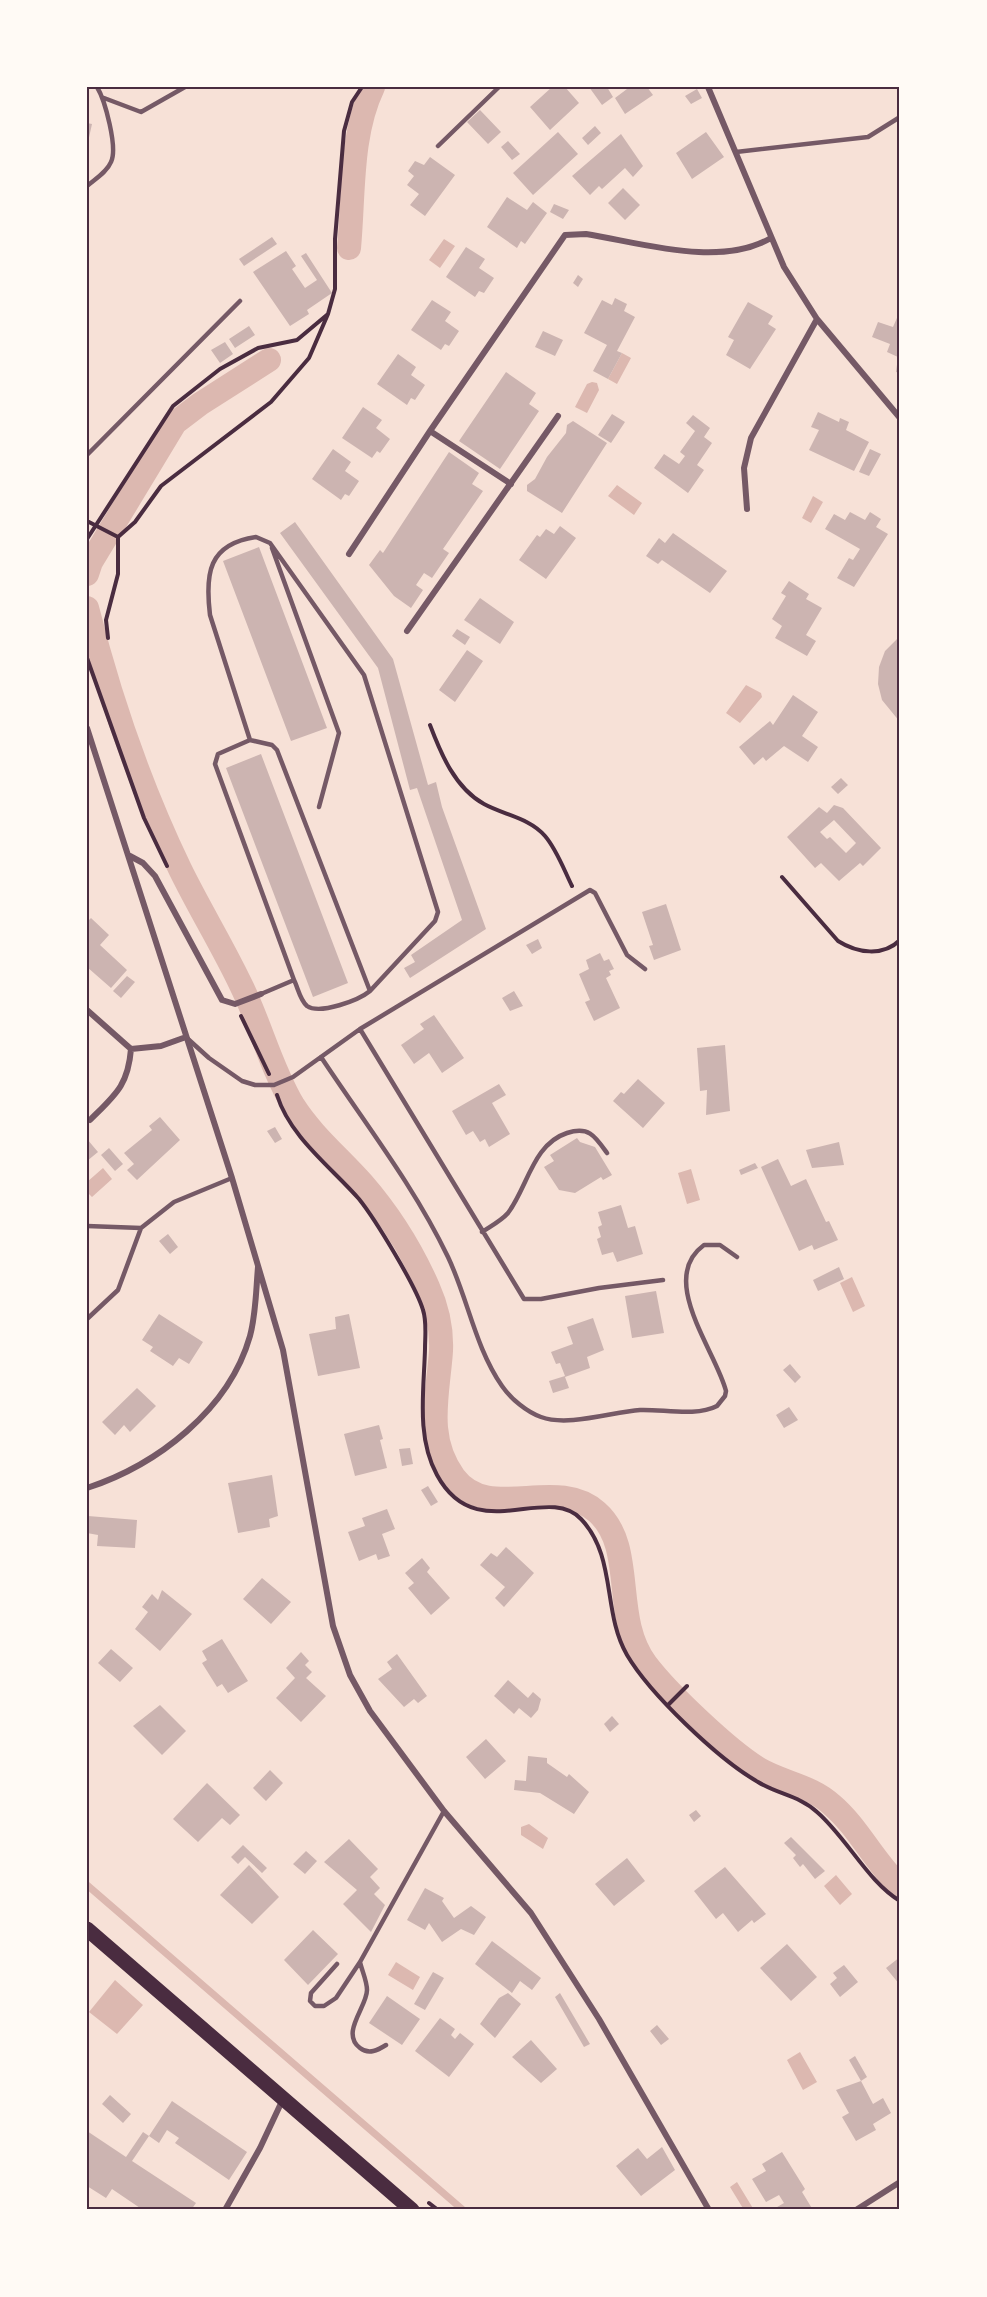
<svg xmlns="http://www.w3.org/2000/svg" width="987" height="2297" viewBox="0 0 987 2297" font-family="'Asap Condensed',sans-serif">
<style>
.water{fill:#dcb8b0}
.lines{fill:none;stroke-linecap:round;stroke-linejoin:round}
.stream{stroke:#dcb8b0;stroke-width:7}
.canal{stroke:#dcb8b0;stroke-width:24}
.building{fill:#ccb4b1;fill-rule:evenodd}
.path{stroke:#4a2c40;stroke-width:4}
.service{stroke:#755966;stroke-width:4.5}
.minor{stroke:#755966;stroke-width:6}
.primary{stroke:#4a2c40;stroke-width:15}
.neatline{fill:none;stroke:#4a2c40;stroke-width:2}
</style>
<rect width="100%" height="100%" fill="#f7e1d7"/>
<!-- water -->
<path class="water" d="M444 239 455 246 440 268 429 260Z
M622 353 631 358 617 384 608 379Z
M592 382 597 383 599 390 587 413 575 407 587 384Z
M617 485 642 503 634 515 608 496Z
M813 496 823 502 811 523 802 518Z
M746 685 761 693 762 697 740 723 726 713Z
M103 1168 112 1179 92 1197 87 1192V1182Z
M691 1169 700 1200 687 1204 678 1173Z
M852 1277 865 1306 853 1312 840 1283Z
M529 1824 548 1838 543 1849 521 1835V1827Z
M836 1875 852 1894 840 1905 824 1886Z
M396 1962 420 1977 413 1990 388 1975Z
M115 1980 143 2005 117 2034 89 2012Z
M800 2052 817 2082 803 2090 787 2060Z
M737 2182 754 2210H744L730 2187Z"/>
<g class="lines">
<!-- stream -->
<path class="stream" d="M87 1885 463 2210"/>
<!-- canal -->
<path class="canal" d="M349 248C354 195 350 135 373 87
M87 574 91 562 175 423 200 404 269 360
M87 608C109 695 141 788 180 869 199 908 222 945 241 985 260 1023 271 1068 293 1105 312 1135 339 1157 363 1184 389 1214 412 1251 428 1287 437 1307 442 1329 441 1351 438 1395 425 1437 454 1477 489 1524 555 1475 597 1512 637 1547 611 1618 646 1664 668 1693 728 1750 759 1769 783 1783 812 1786 832 1805 859 1828 874 1862 900 1886"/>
</g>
<!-- building -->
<path class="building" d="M552 87H565L579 103 550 130 530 107Z
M589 87H607L613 97 602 105Z
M625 87H647L653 95 625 114 615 98 627 89Z
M697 89 702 98 691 104 685 96Z
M480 110 501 132 488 144 467 122Z
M87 123 92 124 88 142H87Z
M595 126 601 133 588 145 582 138Z
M558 132 578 154 533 195 513 173Z
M706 132 724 157 692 179 676 153Z
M621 134 643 166 633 177 625 168 602 189 599 186 590 195 572 176Z
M508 141 520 154 512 160 501 147Z
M430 157 455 175 425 216 410 205 419 194 407 185 414 176 408 171 415 161 424 165Z
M623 188 640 205 625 220 608 203Z
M507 197 527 210 533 202 547 213 525 244 521 241 517 248 487 227Z
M554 204 569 210 563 219 550 212Z
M272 237 277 244 244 266 239 259Z
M466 247 485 259 479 268 494 278 484 293 479 291 475 297 446 277Z
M286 251 296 266 292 269 305 288 317 280 301 256 306 253 332 293 307 310 309 314 290 326 253 272Z
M578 275 583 279 578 287 573 283Z
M615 298 627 304 624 311 635 317 617 351 622 353 608 379 593 371 607 345 584 333 602 300 612 305Z
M432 300 451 312 445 321 459 331 449 346 445 344 441 350 411 330Z
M748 302 773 316 768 324 776 329 750 369 726 355 734 340 728 337Z
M900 311V373L896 372 898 357 887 352 890 344 872 337 878 322 893 327Z
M249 326 255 335 235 348 229 339Z
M543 331 563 340 555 356 535 347Z
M225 342 233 354 220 363 211 350Z
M398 354 416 367 411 375 425 385 415 400 411 398 407 405 377 384Z
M506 372 536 393 529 404 539 411 500 469 459 441Z
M363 407 382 420 376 428 390 439 380 453 377 451 372 458 342 438Z
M818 412 839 422 840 418 849 422 846 430 869 442 854 471 809 450 819 430 811 427Z
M612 414 625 422 611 443 598 435Z
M693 415 710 428 704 437 712 443 697 465 704 470 688 493 654 468 664 454 679 464 685 456 680 452 695 431 686 423Z
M573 421 607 443 562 513 527 491V485L535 479 547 457 566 433 567 425Z
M333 449 351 462 345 471 359 481 349 496 345 494 341 500 312 479Z
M870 449 881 454 869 476 859 472Z
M449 452 479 473 472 484 483 491 443 549 449 553 432 578 424 573 416 585 423 590 411 608 394 596 369 565 380 550 383 553Z
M850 512 865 520 870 512 881 519 876 527 888 534 854 587 837 578 849 558 853 560 860 549 825 529 834 514 845 520Z
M295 522 393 659 428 785 436 782 442 807 486 929 410 978 404 968 415 962 411 955 462 920 417 788 410 790 378 668 280 533Z
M560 526 576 538 546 579 519 560 537 535 540 537 546 529 554 534Z
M673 533 727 571 710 593 662 560 658 564 646 556 659 538 665 543Z
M259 547 327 728 291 741 223 561Z
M789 581 809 594 806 599 822 608 806 635 816 641 807 656 775 638 782 626 772 619 786 596 781 593Z
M480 598 514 622 500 644 464 620Z
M457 629 470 637 465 645 452 636Z
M900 636V722L882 700 878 684 879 667 885 651Z
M467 650 483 661 455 702 439 690Z
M793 695 818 712 802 736 818 747 808 762 784 746 766 761 763 757 754 765 739 747 770 721 773 725Z
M261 754 348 983 313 997 226 768Z
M841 778 848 785 838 794 831 787Z
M834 805 843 808 881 848 863 866 860 863 839 881 821 863 815 868 787 837 819 807 827 813ZM834 820 856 843 846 853 830 837 827 839 820 832Z
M666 904 681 950 654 960 649 946 653 945 642 912Z
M91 918 109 935 100 945 127 970 111 988 87 967V922Z
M538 939 542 948 532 954 526 945Z
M600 953 604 961 609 959 614 969 609 971 611 975 606 978 620 1008 594 1021 585 1002 590 1000 579 974 589 969 586 960Z
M127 976 135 982 121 998 113 991Z
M514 991 523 1006 510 1011 502 998Z
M434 1015 464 1058 442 1073 429 1053 414 1064 401 1045 424 1029 420 1024Z
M725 1045 730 1111 706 1115 707 1090 700 1091 697 1048Z
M638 1079 665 1103 643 1128 613 1101 621 1092 624 1094Z
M499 1084 506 1095 492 1103 510 1134 489 1147 485 1139 480 1142 473 1131 466 1135 452 1111Z
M160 1117 180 1140 137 1180 127 1170 134 1164 124 1153 152 1130 149 1126Z
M275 1127 282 1139 275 1143 267 1131Z
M577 1138 580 1142 595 1147 612 1175 603 1180 601 1177 575 1193 559 1190 544 1167 554 1161 550 1155Z
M87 1139 98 1152 87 1161Z
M839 1142 844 1165 812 1168 806 1150Z
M109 1148 123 1164 115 1171 101 1155Z
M778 1159 791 1186 806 1179 826 1222 829 1221 838 1240 814 1250 812 1245 799 1251 761 1167Z
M755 1163 758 1168 741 1175 739 1170Z
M621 1205 628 1228 635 1226 643 1254 617 1262 613 1252 602 1255 597 1239 601 1237 598 1227 602 1225 598 1212Z
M168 1234 178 1247 170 1254 159 1241Z
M839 1267 844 1279 818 1291 813 1280Z
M656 1291 664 1333 632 1338 625 1296Z
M159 1314 203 1342 189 1364 179 1358 173 1366 150 1351 153 1347 142 1340Z
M349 1314 360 1368 318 1376 309 1334 336 1329 335 1317Z
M593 1318 604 1350 587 1357 590 1368 565 1377 569 1388 553 1393 549 1381 565 1376 560 1363 556 1364 551 1352 573 1344 567 1327Z
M790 1364 801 1377 795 1383 783 1370Z
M137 1388 156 1406 130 1432 124 1425 115 1435 102 1422Z
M789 1407 798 1420 784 1428 776 1415Z
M379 1425 383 1439 380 1440 387 1468 355 1476 344 1434Z
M410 1448 413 1464 402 1466 399 1449Z
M272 1475 278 1516 269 1519 270 1527 238 1533 228 1483Z
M428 1486 438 1502 431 1506 421 1490Z
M387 1509 395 1529 382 1534 390 1556 378 1560 376 1554 359 1561 348 1532 365 1526 362 1518Z
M88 1516 137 1520 135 1548 97 1546 98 1535 87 1533Z
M506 1547 534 1573 504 1607 495 1598 505 1587 480 1565 491 1553 497 1557Z
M422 1558 430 1568 427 1572 450 1598 431 1615 408 1588 414 1583 405 1573Z
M262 1578 291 1602 271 1624 243 1599Z
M162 1590 192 1614 160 1651 135 1629 148 1612 142 1607 152 1594 158 1600Z
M222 1639 248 1681 228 1693 222 1684 217 1687 202 1663 207 1660 202 1651Z
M111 1649 133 1668 120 1682 98 1663Z
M301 1652 309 1661 305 1665 312 1672 306 1678 326 1696 301 1722 276 1698 295 1678 286 1668Z
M397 1654 427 1696 418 1703 414 1699 404 1707 378 1679 392 1669 387 1662Z
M508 1680 528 1698 533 1692 541 1699 538 1710 531 1718 519 1708 514 1714 494 1696Z
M160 1705 186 1731 162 1755 133 1726Z
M612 1716 619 1724 610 1732 604 1724Z
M486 1739 506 1761 485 1779 466 1757Z
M528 1756 547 1758V1763L567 1777 569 1774 589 1792 574 1814 540 1793 514 1790 515 1780 526 1781Z
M270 1770 283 1783 266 1801 253 1788Z
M207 1783 240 1815 230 1825 222 1818 198 1842 173 1819Z
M696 1810 701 1816 694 1822 689 1815Z
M791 1837 825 1871 815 1879 803 1864 800 1867 793 1858 796 1855 784 1843Z
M349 1839 378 1869 370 1877 380 1888 374 1894 385 1905 371 1932 343 1904 357 1890 324 1862Z
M243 1845 267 1868 262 1873 245 1857 238 1864 231 1857Z
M306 1851 317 1861 305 1874 293 1864Z
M627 1858 645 1881 614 1906 595 1884Z
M249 1865 279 1897 252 1924 220 1895Z
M725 1867 766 1914 754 1923 752 1920 738 1932 723 1913 716 1919 694 1891Z
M425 1888 444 1898 442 1901 454 1918 471 1906 486 1917 474 1935 461 1929 442 1942 429 1923 425 1930 407 1920Z
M313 1930 338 1954 308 1985 284 1960Z
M492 1941 541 1978 532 1990 520 1981 512 1993 475 1964Z
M787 1944 817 1977 791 2001 760 1968Z
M900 1957V1985L886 1968Z
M844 1965 858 1982 840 1997 830 1984 837 1978 833 1973Z
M433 1972 444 1978 425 2010 414 2004Z
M508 1993 521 2004 495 2038 480 2024 499 1998Z
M560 1993 590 2044 584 2047 555 1997Z
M387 1996 420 2019 402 2045 369 2023Z
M440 2018 455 2029 451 2035 455 2039 460 2033 474 2044 449 2077 415 2051Z
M657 2025 669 2039 661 2045 650 2031Z
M531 2040 557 2069 541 2083 512 2057Z
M855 2056 867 2077 861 2081 849 2060Z
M861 2081 873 2104 883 2098 891 2113 873 2124 876 2130 856 2141 842 2117 849 2113 836 2090Z
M110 2095 131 2114 123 2123 102 2104Z
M172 2101 247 2152 229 2180 175 2143 179 2138 167 2130 159 2143 149 2136Z
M87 2131 126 2157 143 2132 149 2136 132 2161 196 2203 191 2210H143L112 2189 106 2198 87 2186Z
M662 2147 675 2170 641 2196 616 2166 638 2148 647 2159Z
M782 2152 805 2189 802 2192 813 2210H772L784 2203 779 2195 766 2202 752 2179 766 2171 762 2164Z"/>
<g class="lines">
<!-- path -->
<path class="path" d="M87 521 118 537
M87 539 173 406 220 369 258 348 297 340 328 314 335 289V239L344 131 352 102 362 87
M108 638 106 620 118 574V537L135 522 161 486 271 402 309 358 328 314
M87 658 144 818 167 866
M430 725C441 754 455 788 484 804 504 815 530 818 545 836 557 850 564 870 572 886
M782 877 838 941C857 953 883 957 900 940
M241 1016 269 1074
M277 1095C290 1137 331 1167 359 1199 375 1219 416 1286 423 1310 427 1322 425 1336 425 1349 424 1390 416 1437 437 1475 476 1547 546 1483 581 1519 617 1557 602 1612 627 1655 650 1694 718 1759 758 1782 777 1794 800 1796 817 1812 847 1838 868 1882 900 1901
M668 1705 687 1686
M429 2203 438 2210"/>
<!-- service -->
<path class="service" d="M104 98 141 112 185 87
M438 146 499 87
M736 152 868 137 900 117
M87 186C95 179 107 172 111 162 118 148 105 100 97 87
M87 455 240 301
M272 548 339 733 319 807
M250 740 272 745 277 750 370 991
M261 994 294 980 215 764 218 754 250 740 210 615C205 574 208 544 256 537L270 543 364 675 438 912 435 921 370 991C359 1000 320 1015 307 1006 300 1000 298 988 294 980
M360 1029 524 1299H541L599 1288 663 1280
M188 1039 209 1058 242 1081 255 1085H274L293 1077 360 1029 590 890 595 893 627 955 645 969
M321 1057C364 1122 414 1186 448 1257 468 1299 475 1347 502 1386 511 1399 527 1412 541 1417 568 1427 612 1412 640 1410 663 1409 696 1417 717 1406L725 1396 726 1391C716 1351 657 1279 704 1245H720L737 1257
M87 1226 141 1228
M482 1232C491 1226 501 1221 508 1213 528 1186 533 1144 567 1133 589 1126 595 1136 607 1153
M87 1319 118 1290 141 1228 174 1202 232 1178
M360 1962C362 1971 367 1981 367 1990 367 2007 340 2033 360 2048 369 2055 378 2050 386 2045
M337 1964 311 1993 310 2001 315 2006H324L336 1998 360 1962 444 1811"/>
<!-- minor -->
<path class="minor" d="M708 87 784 267 817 319 900 418
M430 431 511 484
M747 509 744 468 751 438 817 319
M349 554 430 431 565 235 586 234C642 243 719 268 771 238
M407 631 558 416
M87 728 232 1178 283 1350 333 1626 350 1675 370 1711 444 1811 531 1913 599 2019 709 2210
M130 856 143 863 155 876 222 1000 235 1004 261 994
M87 1010 131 1049 161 1046 186 1037
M90 1120C115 1095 128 1086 131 1049
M87 1488C157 1465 229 1410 250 1336 256 1314 256 1290 258 1267
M225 2210 260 2148 283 2099
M856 2210 900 2182"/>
<!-- primary -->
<path class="primary" d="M87 1929 412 2210"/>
</g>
<!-- border -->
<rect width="987" height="2297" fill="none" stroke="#fffaf5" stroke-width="177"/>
<rect x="88" y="88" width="810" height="2120" class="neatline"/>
</svg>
